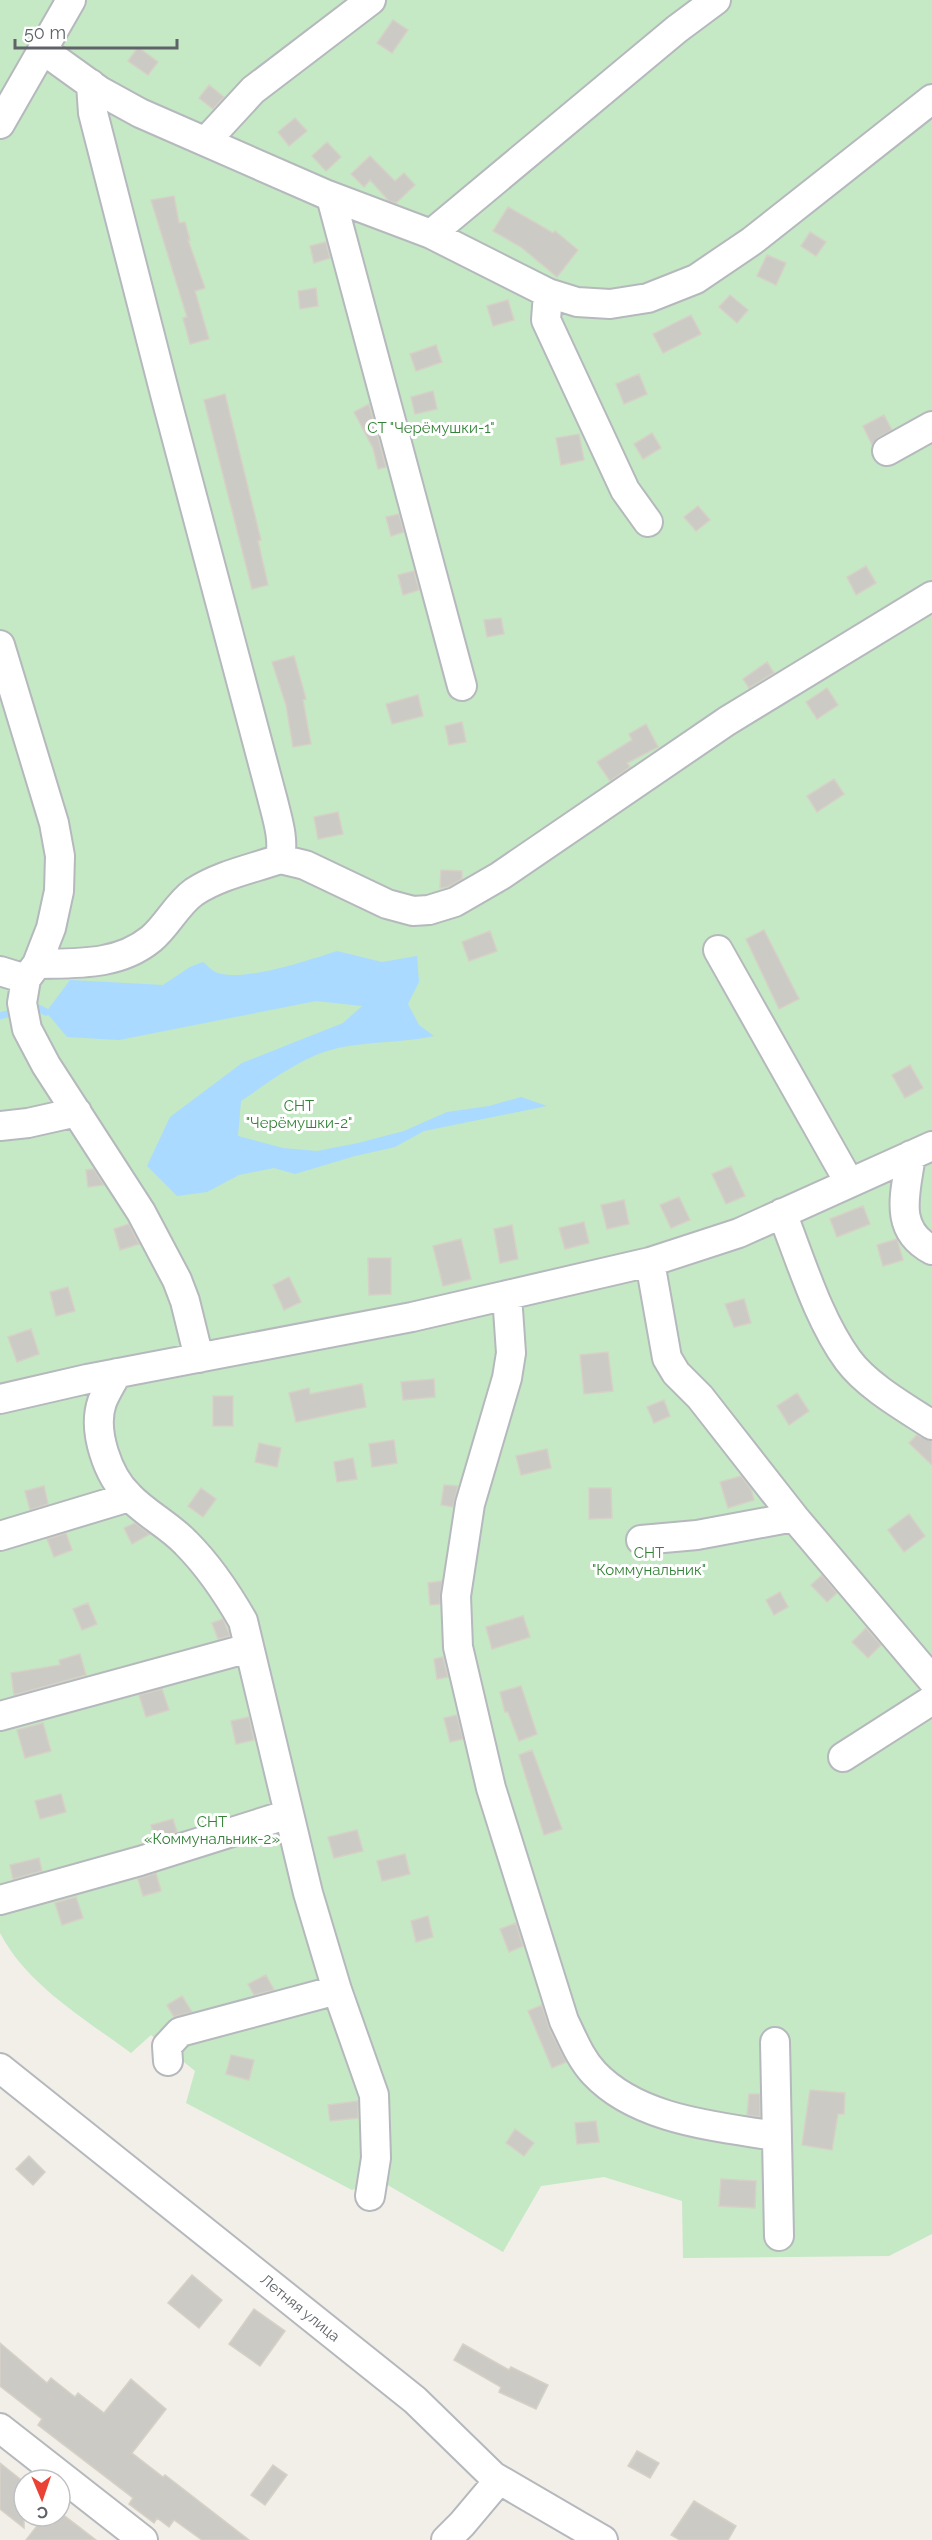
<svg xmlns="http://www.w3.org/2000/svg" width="932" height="2540" viewBox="0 0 932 2540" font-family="Raleway,sans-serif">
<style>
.garden{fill:#c5e8c5}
.water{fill:#aadaff}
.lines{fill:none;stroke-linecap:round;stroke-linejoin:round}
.stream{stroke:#aadaff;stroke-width:7}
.building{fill:#cccac5;stroke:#d6d1c6;stroke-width:1.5}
.minor-casing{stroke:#b5b8bc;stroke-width:32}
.minor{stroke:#fff;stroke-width:28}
.labels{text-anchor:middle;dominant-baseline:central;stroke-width:6;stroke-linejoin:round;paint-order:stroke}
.park-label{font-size:15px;fill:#348238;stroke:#fff}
.street-label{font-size:15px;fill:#5f6368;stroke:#fff}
</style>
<rect width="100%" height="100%" fill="#f1efe8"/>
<!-- garden -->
<path class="garden" d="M0 0H932V2234L889 2256 683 2258 682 2201 604 2177 541 2186 503 2252 379 2180 352 2190 186 2103 195 2071 151 2035 131 2053C85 2019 27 1985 0 1933Z"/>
<!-- water -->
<path class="water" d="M337 951 382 962 417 956 419 982 408 1004 419 1025 434 1036C403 1043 370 1041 338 1048 302 1056 271 1081 241 1101L238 1136 283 1148 317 1151 358 1143 404 1131 447 1112 489 1106 521 1097 547 1106 424 1131 395 1147 355 1156 295 1174 274 1168 239 1175 207 1192 177 1196 147 1166 170 1117 242 1063 343 1023 362 1006 316 1001 119 1040 67 1037 46 1012 70 980 163 985 190 967 203 962C207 965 213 972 218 973 245 982 309 960 337 951Z"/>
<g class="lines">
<!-- stream -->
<path class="stream" d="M29 1010 38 1008 46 1012
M0 1016 18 1011"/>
</g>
<!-- building -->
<path class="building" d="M393 20 408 30 392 53 377 43Z
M138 47 158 62 148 75 128 61Z
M209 85 224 97 213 109 199 98Z
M295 118 307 131 289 146 278 132Z
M327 142 341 157 326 171 312 156Z
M370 156 395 181 404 173 415 185 396 203 389 201 370 180 364 187 351 174Z
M174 196 179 223 185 222 190 240H188L205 288 195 291 209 339 190 344 183 318 187 317 151 200Z
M508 207 553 233 555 231 578 250 557 277 521 247 493 231Z
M810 232 826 242 816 256 801 246Z
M326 242 330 258 314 263 310 246Z
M767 255 786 263 776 285 757 276Z
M316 288 318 306 300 309 298 291Z
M730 295 748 310 737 323 719 307Z
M508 300 514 320 493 326 487 306Z
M691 315 701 334 663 353 653 334Z
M436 345 442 362 416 371 410 354Z
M639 374 647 394 624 404 616 384Z
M433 391 437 409 415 414 411 397Z
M225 394 261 540 258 541 268 585 252 589 204 400Z
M369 404 386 467 378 469 373 448 354 412Z
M884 415 892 430 879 437 872 445 863 426Z
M652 433 661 448 643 459 634 444Z
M579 434 584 460 561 465 556 438Z
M698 506 710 520 696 531 684 517Z
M399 514 404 532 391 536 386 517Z
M866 566 876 583 856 595 847 577Z
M414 571 419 590 403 595 398 575Z
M501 618 504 634 487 637 484 620Z
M294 656 306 699 303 700 311 744 293 747 286 705 272 662Z
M767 662 774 673 749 688 743 679Z
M827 688 838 705 817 719 806 702Z
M418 695 423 716 392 724 386 704Z
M462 722 466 742 449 745 445 726Z
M646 724 658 747 627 763 630 767 610 781 597 762 632 740 629 734Z
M834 779 844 794 817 812 807 796Z
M338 812 343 834 318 839 314 817Z
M441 870 462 871V879L448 887 440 888Z
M764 930 799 999 779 1009 746 939Z
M490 931 497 951 469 961 462 942Z
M910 1065 923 1088 905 1098 892 1075Z
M731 1166 745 1196 726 1204 712 1174Z
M94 1169 104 1185 88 1187 86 1170Z
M679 1197 690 1220 671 1228 660 1205Z
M624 1200 629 1224 607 1229 601 1205Z
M863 1206 870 1224 837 1237 830 1219Z
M584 1222 589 1243 565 1249 559 1228Z
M129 1224 139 1244 120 1250 114 1229Z
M512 1225 518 1259 500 1263 494 1229Z
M461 1239 471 1279 443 1286 433 1246Z
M897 1239 903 1260 883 1266 877 1245Z
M368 1258H391V1294L369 1295Z
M289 1277 301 1302 284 1310 273 1285Z
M68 1287 75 1311 56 1316 50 1292Z
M744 1299 751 1323 734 1327 725 1304Z
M31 1329 39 1354 17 1362 8 1337Z
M608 1352 613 1391 584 1394 580 1355Z
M434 1379 435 1397 403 1400 401 1382Z
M362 1384 366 1407 296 1422 289 1393 309 1388 310 1394Z
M797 1393 809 1411 789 1425 777 1406Z
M213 1396H233V1426H213Z
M664 1400 670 1416 654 1423 647 1407Z
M917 1435 932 1441V1465L909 1443Z
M394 1440 397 1463 372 1467 369 1444Z
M259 1443 281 1448 277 1467 255 1462Z
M547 1449 551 1468 521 1475 516 1456Z
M353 1458 357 1479 337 1482 334 1462Z
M741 1476 751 1489 754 1500 728 1508 720 1482Z
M444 1485 458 1486 453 1507 441 1505Z
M44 1486 48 1504 30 1510 25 1491Z
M201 1488 216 1499 203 1517 188 1506Z
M589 1488H611L612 1518 589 1519Z
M909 1514 925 1536 904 1552 888 1530Z
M135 1523 150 1534 132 1544 124 1528Z
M66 1533 72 1550 54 1557 47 1539Z
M822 1575 837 1593 827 1602 811 1585Z
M442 1581 440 1604 430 1605 428 1583Z
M780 1592 788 1607 774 1615 766 1600Z
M88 1603 97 1624 82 1630 73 1609Z
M523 1616 530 1637 492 1649 486 1627Z
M223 1619 230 1636 218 1639 212 1623Z
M866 1628 881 1645 868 1658 852 1642Z
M80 1654 86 1675 14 1695 11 1673 60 1665 59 1660Z
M443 1657 448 1677 437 1679 434 1659Z
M521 1686 537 1734 519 1741 508 1712H505L500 1692Z
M162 1689 169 1710 146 1717 139 1695Z
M457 1715 463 1739 450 1742 444 1718Z
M249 1717 254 1740 236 1744 231 1721Z
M43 1723 51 1751 25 1758 17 1730Z
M532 1750 562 1829 544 1835 519 1755Z
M61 1794 66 1812 40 1819 35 1801Z
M173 1819 177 1832 155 1839 151 1825Z
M357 1830 363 1851 334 1858 328 1837Z
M405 1854 410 1874 382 1881 377 1861Z
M39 1858 42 1871 13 1879 10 1865Z
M156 1873 161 1891 143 1896 138 1879Z
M76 1897 83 1918 62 1925 55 1903Z
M428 1916 433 1937 416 1942 411 1921Z
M516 1923 523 1946 509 1952 500 1929Z
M266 1975 274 1990 254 1995 248 1984Z
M182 1996 192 2012 174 2017 167 2005Z
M542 2005 549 2028 566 2062 552 2068 528 2011Z
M231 2055 254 2060 249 2080 226 2074Z
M810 2090 845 2093 844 2114H838L832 2150 802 2145Z
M749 2094H760V2117L747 2115Z
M358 2101V2118L330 2121 328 2105Z
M596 2121 599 2142 577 2144 575 2123Z
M515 2129 534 2143 524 2156 506 2143Z
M29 2156 45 2172 33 2185 16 2169Z
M721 2179 756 2181 755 2208 719 2206Z
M192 2275 222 2300 199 2328 168 2303Z
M254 2309 285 2331 260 2366 229 2344Z
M0 2343 47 2383 51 2378 75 2397 78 2393 104 2413 131 2379 166 2409 132 2453 163 2477 165 2475 249 2540H202L174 2520 169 2527 157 2518 154 2523 129 2504 133 2498 38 2425 42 2419 0 2386Z
M463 2344 509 2370 511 2367 548 2385 536 2409 499 2392 501 2387 454 2360Z
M637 2451 659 2463 650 2478 628 2466Z
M0 2463 24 2482V2528L0 2509Z
M273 2465 287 2475 265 2505 251 2495Z
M694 2501 736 2526 728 2540H680L671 2535Z
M61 2513 96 2540H26L43 2518 52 2525Z"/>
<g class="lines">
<defs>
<path id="minor" d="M43 50 100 91 140 113 325 194 431 234 548 293 577 302 610 304 648 298 696 279 752 241 932 99
M0 124 71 0
M206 141 253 90 371 0
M331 197 462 686
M431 234 677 29 716 0
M548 293 546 320 625 490 648 522
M887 451 932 426
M0 645 54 823 60 856 59 891 51 928 37 964 26 979 22 1003 27 1029 46 1065 141 1212 177 1280 185 1301 199 1358
M280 859 305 865 387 904 413 911 429 910 455 902 500 876 727 721 932 596
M718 950 849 1182
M37 964C76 963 118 966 151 939 167 926 177 904 194 892 220 875 251 869 280 859 284 839 278 821 273 801L166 398 93 113 91 84
M0 971 26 979
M0 1126 28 1123 77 1112
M911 1155C906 1192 892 1229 932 1250
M782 1213C801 1261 818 1319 848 1360 867 1386 906 1408 932 1425
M650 1262 667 1358 676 1373 700 1397 794 1517 932 1680
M507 1295 511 1353 507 1378 470 1504 456 1596 458 1647 491 1788 564 2021C573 2039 580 2058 594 2073 638 2120 715 2126 775 2136
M117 1373C112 1383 106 1392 102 1402 92 1431 108 1476 129 1496 146 1514 169 1525 186 1543 209 1566 227 1593 243 1621L308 1893 337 1990 374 2095 376 2158 370 2196
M0 1399 87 1379 412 1317 650 1262 739 1233 932 1146
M0 1536 129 1497
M641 1540 697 1535 794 1517
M0 1716 249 1648
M843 1757 932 1700
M0 1900 140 1861 289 1814
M775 2042 779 2236
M168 2061 167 2046 180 2032 337 1990
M0 2068 415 2400 493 2476 603 2540
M0 2428 143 2540
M446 2540 462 2524 499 2480"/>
</defs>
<!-- minor casing -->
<use href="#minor" class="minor-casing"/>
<!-- minor -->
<use href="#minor" class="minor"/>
</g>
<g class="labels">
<!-- park labels -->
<g class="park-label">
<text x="431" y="428">СТ "Черёмушки-1"</text>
<text x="299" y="1106">СНТ<tspan x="299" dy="17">"Черёмушки-2"</tspan></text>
<text x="649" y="1553">СНТ<tspan x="649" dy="17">"Коммунальник"</tspan></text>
<text x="212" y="1822">СНТ<tspan x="212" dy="17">«Коммунальник-2»</tspan></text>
</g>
<!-- street labels -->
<g class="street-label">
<text transform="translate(300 2308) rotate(39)">Летняя улица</text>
</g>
</g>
<!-- north arrow -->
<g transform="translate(42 2498) rotate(178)"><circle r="28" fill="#ffffff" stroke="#bfc1c3" stroke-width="1.5"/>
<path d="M0-4.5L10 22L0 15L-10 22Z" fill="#ea4335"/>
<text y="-9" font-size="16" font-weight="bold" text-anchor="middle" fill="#5f6368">С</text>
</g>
<!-- scale -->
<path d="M15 39v9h162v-9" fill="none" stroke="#5f6368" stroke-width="3"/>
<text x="24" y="39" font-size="18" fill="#5f6368" stroke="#ffffff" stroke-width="4.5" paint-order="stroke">50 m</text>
</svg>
